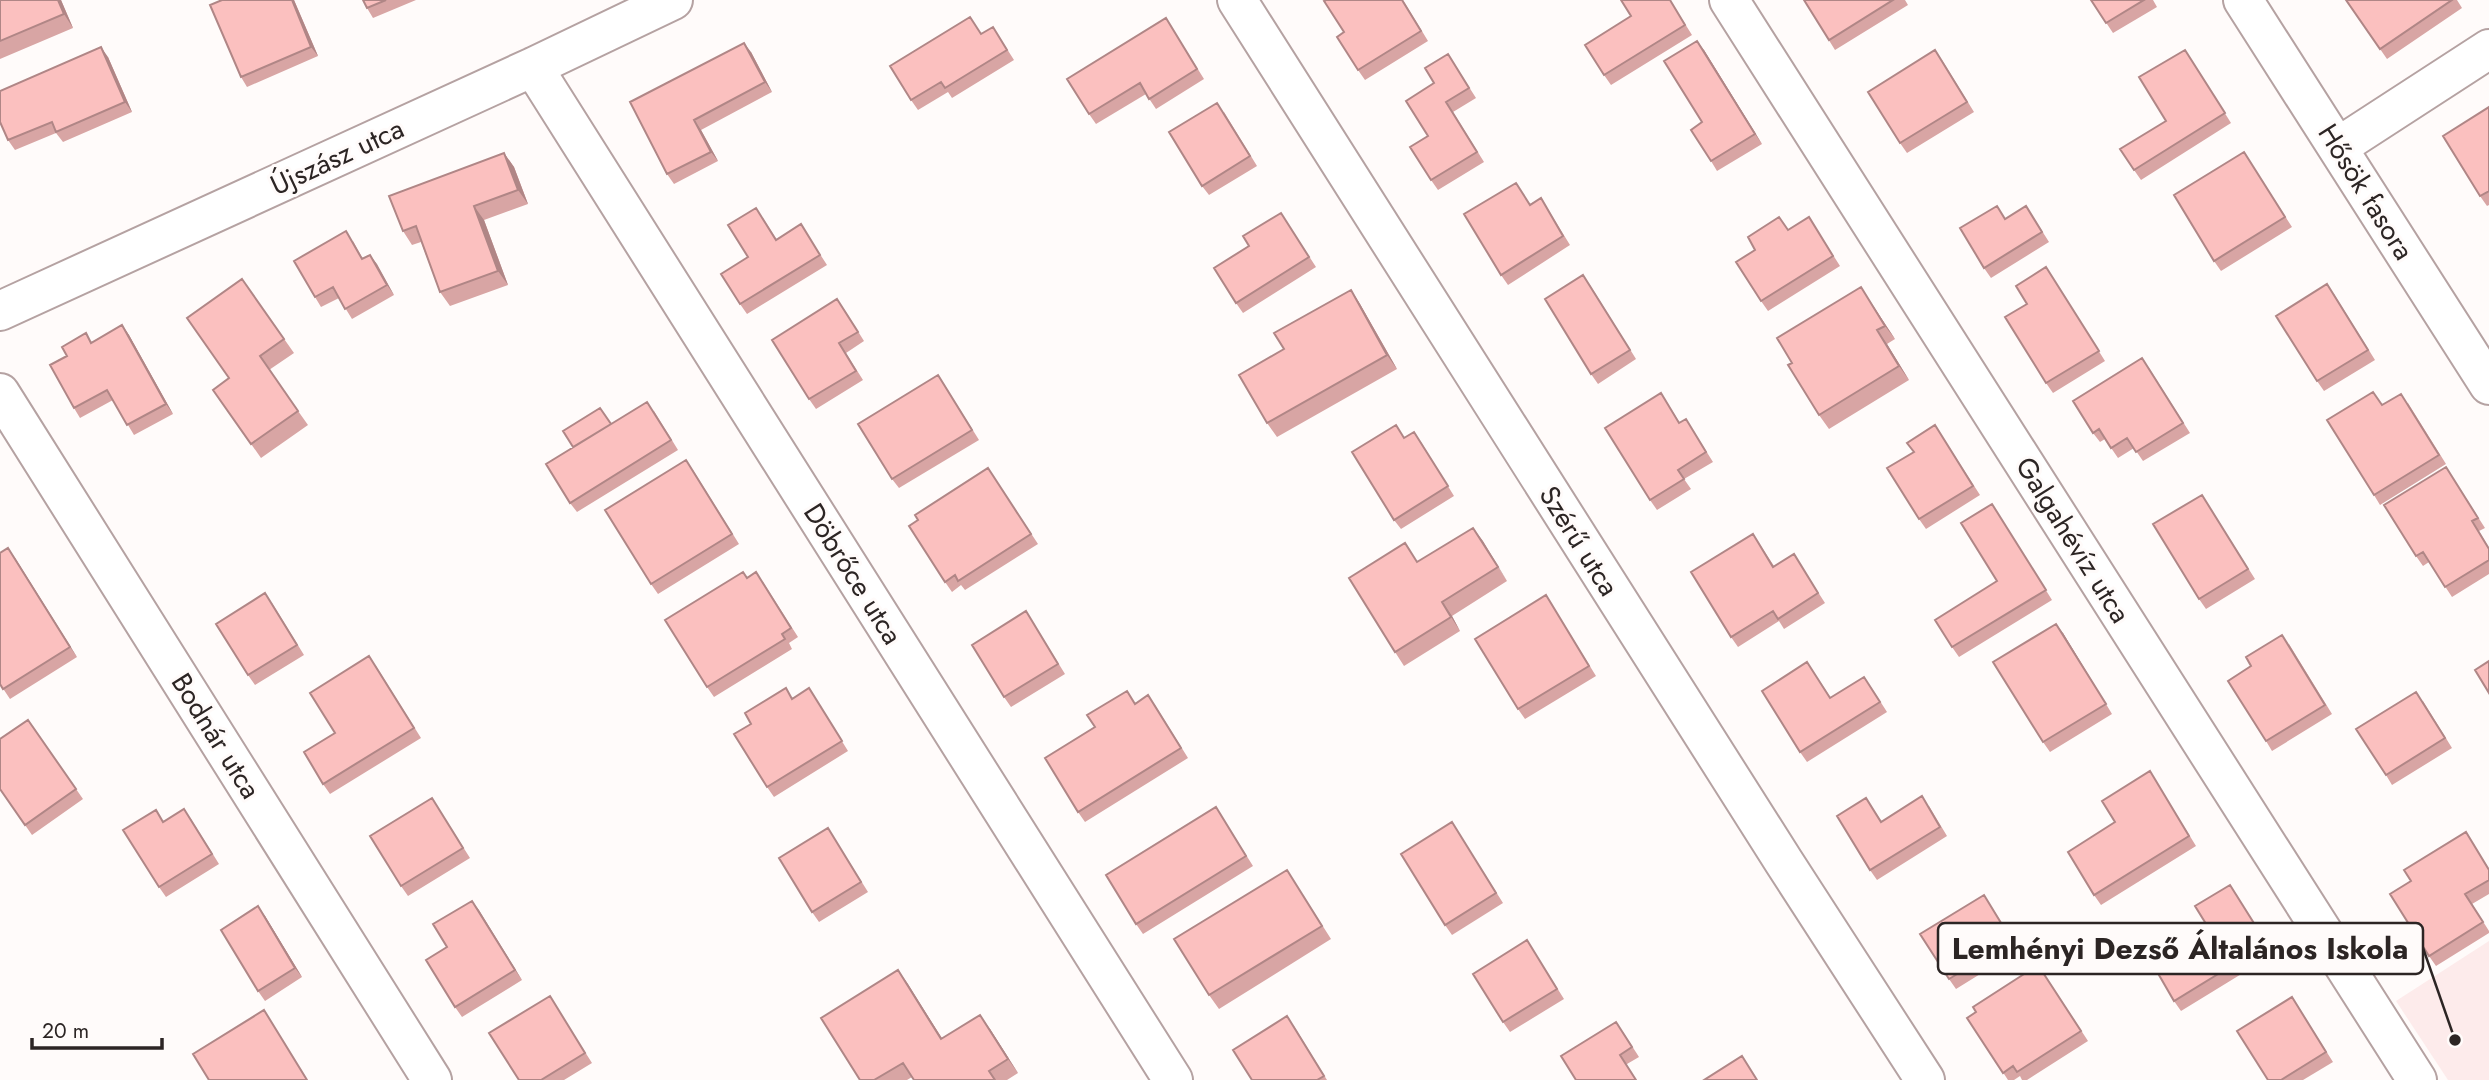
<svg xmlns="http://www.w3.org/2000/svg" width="2489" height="1080" viewBox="0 0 2489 1080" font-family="Jost,sans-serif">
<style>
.built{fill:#fdebeb}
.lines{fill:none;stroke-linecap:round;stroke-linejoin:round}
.minor-casing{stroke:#b5a2a2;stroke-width:42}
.minor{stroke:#fff;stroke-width:38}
.wall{fill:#d8a5a4}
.shaded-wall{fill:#b08686}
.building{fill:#fbc0bf;stroke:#b08686;stroke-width:2}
.labels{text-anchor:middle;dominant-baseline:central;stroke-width:6;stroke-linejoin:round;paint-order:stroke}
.street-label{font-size:28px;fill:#2c2524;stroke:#fffbfa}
.leader{fill:none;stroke:#2c2524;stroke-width:2.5}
.callout-dot{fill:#2c2524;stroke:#fffbfa;stroke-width:2.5}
.callout{fill:#fffbfa;stroke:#2c2524;stroke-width:2.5}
.callout-label{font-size:30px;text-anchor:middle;font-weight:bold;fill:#2c2524}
</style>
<rect width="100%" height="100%" fill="#fffbfa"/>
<!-- built -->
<path class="built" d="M2489 941V1080H2448L2396 1001Z"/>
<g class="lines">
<defs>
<path id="minor" d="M1237 0 1784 862 1925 1080
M1729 0 2417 1080
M2243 0 2489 385
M533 67 1173 1080
M2338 147 2489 49
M0 311 533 67 673 0
M0 393 432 1080"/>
</defs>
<!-- minor casing -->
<use href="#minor" class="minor-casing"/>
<!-- minor -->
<use href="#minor" class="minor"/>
</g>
<!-- wall -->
<path class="wall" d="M0 0H61L73 28 0 59Z
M222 0H294L318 56 247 87 241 77Z
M363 0H416L373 18 367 8Z
M1326 0H1403L1428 41 1365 80 1358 70 1344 32Z
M1621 0H1670L1692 35 1611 85 1604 75 1631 16Z
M1804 0H1905L1908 5 1835 50Z
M2091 0H2153L2157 7 2113 33Z
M2346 0H2457L2462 8 2387 59Z
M1166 18 1204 79 1156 109 1146 94 1096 124 1089 114Z
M993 27 1014 60 952 98 948 92 918 110 911 100 982 34Z
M1704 50 1762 144 1717 171 1711 161 1702 122Z
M751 52 772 92 701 130 718 161 674 184 667 174 630 102Z
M1448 54 1476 98 1453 112 1484 162 1438 190 1431 180 1428 136 1434 83Z
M108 57 132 112 63 142 56 133 15 150 8 140Z
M2191 59 2231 123 2141 180 2134 170 2166 121Z
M1942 60 1974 112 1907 153 1900 143Z
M2489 107V205L2487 206 2480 196Z
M1224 112 1257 166 1209 195 1202 186Z
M2244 152 2292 227 2221 271 2214 261Z
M504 153 514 167 528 204 484 220 508 285 450 306 440 292 421 242 412 245 403 231Z
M1541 198 1570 245 1508 285 1501 275 1530 204Z
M1281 213 1316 267 1243 313 1236 303 1249 246Z
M2032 215 2049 242 1991 278 1984 268 2006 218Z
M1809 217 1840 266 1768 311 1761 301 1788 230Z
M763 218 777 240 807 234 827 265 747 314 740 304 748 257Z
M353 241 363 259 370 255 394 295 352 319 339 298 321 307 315 297Z
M2046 267 2105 361 2053 393 2046 383 2027 304Z
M242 279 294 353 269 370 308 425 261 458 213 390 229 378Z
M1590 285 1636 359 1598 384 1591 374Z
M1351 290 1360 304 1397 369 1277 437 1267 423 1284 349Z
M2334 294 2375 360 2324 391 2317 381Z
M1870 301 1895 339 1887 344 1909 380 1829 429 1819 415 1792 363Z
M844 309 864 341 846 353 863 380 816 409 809 399Z
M122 325 129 335 173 414 134 435 113 400 80 418 74 408 92 342Z
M2149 368 2190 433 2143 461 2134 448 2118 458 2105 439 2100 442 2093 433Z
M944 384 979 440 899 488 892 479Z
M1661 393 1680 423 1686 419 1713 462 1684 479 1691 489 1657 510 1650 500Z
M2408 403 2446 464 2380 505 2374 495 2382 405Z
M654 411 678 450 577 512 570 503 611 424Z
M1935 425 1980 495 1926 529 1919 519 1914 452Z
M1405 438 1421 442 1454 496 1401 529 1394 520Z
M2446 467 2485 528 2479 531 2489 548V574L2452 597 2429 562 2423 566 2416 556Z
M988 468 1038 544 965 590 961 585 952 592 945 582 918 520Z
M693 470 739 544 658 594 651 584Z
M2202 495 2255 579 2206 609 2199 599Z
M1992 504 2052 600 1959 657 1952 647 1997 581Z
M1473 528 1507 581 1452 616 1460 631 1404 666 1395 652 1418 562Z
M1753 534 1774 566 1800 564 1825 603 1784 629 1779 621 1738 647 1731 637Z
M15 558 77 657 10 699 0 684Z
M747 578 763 582 798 637 789 643 792 649 714 697 707 687Z
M1546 595 1596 676 1525 719 1518 709Z
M272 603 304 655 255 685 248 675Z
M1026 611 1065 674 1011 707 1004 697Z
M2063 633 2112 714 2050 752 2043 742Z
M2289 644 2332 714 2272 751 2266 741Z
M1807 662 1831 698 1871 687 1887 712 1807 762 1800 752Z
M376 666 421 738 330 794 323 784 335 733Z
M809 688 848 751 774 797 767 787 793 698Z
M2423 701 2452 748 2392 785 2386 775Z
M1135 703 1155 705 1188 758 1085 822 1078 812Z
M28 720 83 799 32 835 0 789Z
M2156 781 2196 846 2101 905 2094 895 2115 822Z
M432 798 470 858 408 896 401 886Z
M1866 798 1882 822 1929 806 1947 836 1877 880 1870 870Z
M1216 807 1253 866 1143 934 1136 924Z
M191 819 219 864 166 897 159 887 164 822Z
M1452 822 1503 903 1452 935 1445 925Z
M828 828 868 892 819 922 812 912Z
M2466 832 2489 869V894L2472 904 2489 931V933L2436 966 2429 956 2411 881Z
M1296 884 1331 939 1219 1009 1209 995Z
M2230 885 2274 954 2181 1011 2174 1001 2216 940Z
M1984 895 2019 950 1956 989 1949 979Z
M472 901 522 980 462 1017 455 1007 447 947Z
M265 916 302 977 265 1001 258 991Z
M1527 940 1564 999 1510 1032 1503 1022Z
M898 970 942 1038 990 1029 1018 1073 1007 1080H914L912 1077 907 1080H860Z
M2045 975 2088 1041 2027 1080H2022L2020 1076 2014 1080H2008L1967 1018Z
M2292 997 2333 1062 2303 1080H2268Z
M556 1006 592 1063 564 1080H519Z
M1294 1026 1327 1080H1252Z
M1623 1032 1639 1057 1627 1064 1576 1080Z"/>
<!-- shaded-wall -->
<path class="shaded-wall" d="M58 0H61L73 28 64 14Z
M292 0H294L318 56 311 47Z
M1697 41 1704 50 1762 144 1755 134Z
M744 43 751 52 772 92 765 82Z
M101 47 108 57 132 112 125 102Z
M694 120 701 130 718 161 711 152Z
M504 153 514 167 528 204 518 190Z
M474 206 484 220 508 285 498 271Z
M370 255 377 264 394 295 387 285Z
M1861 287 1870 301 1895 339 1885 326Z
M1351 290 1360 304 1397 369 1387 355Z
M122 325 129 335 173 414 166 404Z
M1877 330 1887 344 1909 380 1899 366Z
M1473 528 1483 541 1507 581 1498 567Z
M8 548 15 558 77 657 70 647Z
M1442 602 1452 616 1460 631 1451 617Z
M2056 624 2063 633 2112 714 2106 704Z
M472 901 479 910 522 980 515 970Z
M258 906 265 916 302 977 295 968Z
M898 970 908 984 951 1053 941 1039Z
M980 1015 990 1029 1018 1073 1008 1059Z"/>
<!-- building -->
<path class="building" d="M0 0H58L64 14 0 41Z
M222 0H292L311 47 241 77 210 5Z
M363 0H386L367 8Z
M1326 0H1402L1421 31 1358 70 1337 37 1344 32 1324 1Z
M1621 0H1670L1685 25 1604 75 1585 45 1631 16Z
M1804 0H1893L1829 40Z
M2091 0H2144L2106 23Z
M2346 0H2452L2380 49Z
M970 17 981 34 993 27 1007 50 945 88 941 82 911 100 890 66Z
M1166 18 1197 69 1149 99 1140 83 1089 114 1067 79Z
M1697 41 1755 134 1711 161 1691 130 1702 122 1664 61Z
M744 43 765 82 694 120 711 152 667 174 630 102Z
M101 47 125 102 56 132 52 122 8 140 0 122V91Z
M1935 50 1967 102 1900 143 1868 92Z
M2185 50 2225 113 2134 170 2120 149 2166 121 2139 77Z
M1448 54 1469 88 1446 102 1477 152 1431 180 1410 147 1428 136 1406 101 1434 83 1425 68Z
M1217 103 1250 156 1202 186 1169 132Z
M2489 107V191L2480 196 2443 136Z
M2244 152 2285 217 2214 261 2174 195Z
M504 153 518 190 474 206 498 271 440 292 416 226 403 231 389 196Z
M1516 183 1530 205 1541 198 1563 236 1501 275 1464 214Z
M1997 206 2005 219 2026 206 2042 232 1984 268 1960 228Z
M756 208 776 240 801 224 820 255 740 304 721 274 748 257 728 225Z
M1281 213 1309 257 1236 303 1214 268 1249 246 1243 236Z
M1779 217 1788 230 1809 217 1833 256 1761 301 1736 262 1755 250 1748 237Z
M346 231 362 259 370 255 387 285 345 309 333 287 315 297 294 261Z
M2046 267 2099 351 2046 383 2005 317 2027 304 2016 286Z
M1583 275 1630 350 1591 374 1545 299Z
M242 279 284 339 260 356 298 411 251 444 213 390 229 378 187 318Z
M2327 284 2368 350 2317 381 2276 316Z
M1861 287 1885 326 1877 330 1899 366 1819 415 1788 365 1792 363 1777 338Z
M1351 290 1387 355 1267 423 1239 375 1284 349 1274 333Z
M837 299 858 332 839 343 856 371 809 399 772 340Z
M122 325 166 404 127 425 107 390 74 408 50 365 67 356 62 347 86 333 91 343Z
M2142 358 2183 423 2136 452 2127 438 2111 448 2099 429 2093 433 2073 401Z
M938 375 972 430 892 479 858 424Z
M2373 392 2382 405 2401 394 2439 455 2374 495 2327 420Z
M1661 393 1679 423 1686 419 1706 452 1678 470 1684 479 1650 500 1605 428Z
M647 402 671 440 570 503 546 464Z
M600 408 611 424 573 447 563 431Z
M1396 425 1404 438 1414 432 1448 486 1394 520 1352 452Z
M1935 425 1973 486 1919 519 1887 468 1914 452 1907 443Z
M686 460 732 534 651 584 605 510Z
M2446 467 2478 518 2472 521 2489 549V560L2445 587 2423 552 2416 556 2384 505Z
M988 468 1031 534 958 581 955 575 945 582 909 526 918 520 915 515Z
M2202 495 2248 569 2199 599 2153 524Z
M1992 504 2046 590 1952 647 1935 620 1997 581 1961 523Z
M1473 528 1498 567 1442 602 1451 617 1395 652 1349 578 1405 543 1417 562Z
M1753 534 1773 567 1794 554 1818 593 1778 619 1773 611 1731 637 1691 572Z
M8 548 70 647 3 689 0 684V553Z
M743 572 747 578 756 572 791 628 782 634 785 639 707 687 665 620Z
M265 593 297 645 248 675 216 624Z
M1546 595 1589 666 1518 709 1475 639Z
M1026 611 1058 664 1004 697 972 645Z
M2056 624 2106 704 2043 742 1993 662Z
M2282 635 2325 705 2266 741 2228 681 2251 666 2246 657Z
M369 656 414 728 323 784 304 752 335 733 310 693Z
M2489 661V693L2475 670Z
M1807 662 1830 698 1864 677 1880 702 1800 752 1762 691Z
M786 688 792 699 809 688 842 741 767 787 734 734 751 724 745 713Z
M1127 691 1135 704 1148 695 1181 748 1078 812 1045 758 1095 727 1087 715Z
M2416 692 2445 738 2386 775 2356 729Z
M28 720 76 789 25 825 0 789V739Z
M2150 771 2189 836 2094 895 2068 852 2115 822 2102 801Z
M1922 796 1940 827 1870 870 1837 816 1866 798 1881 822Z
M432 798 463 848 401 886 370 836Z
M1216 807 1246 856 1136 924 1106 875Z
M184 809 212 854 159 887 123 830 156 810 163 822Z
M1452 822 1496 893 1445 925 1401 854Z
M828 828 861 882 812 912 779 858Z
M2466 832 2489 870V880L2465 894 2483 922 2429 956 2390 894 2411 881 2404 870Z
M1287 870 1322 926 1209 995 1174 939Z
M2230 885 2267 944 2174 1001 2159 975 2216 940 2195 906Z
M1984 895 2012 941 1949 979 1920 934Z
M472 901 515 970 455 1007 426 960 447 947 433 924Z
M258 906 295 968 258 991 221 930Z
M1527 940 1557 989 1503 1022 1473 974Z
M2038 965 2081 1031 2017 1072 2013 1066 2003 1073 1967 1018 1976 1012 1973 1007Z
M898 970 941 1039 980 1015 1008 1059 989 1071 995 1080H914L903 1063 874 1080H860L821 1018Z
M550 996 585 1053 541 1080H519L489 1033Z
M2292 997 2326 1052 2281 1080H2268L2237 1031Z
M264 1010 307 1080H209L193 1054Z
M1287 1016 1324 1076 1317 1080H1252L1233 1050Z
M1616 1022 1632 1047 1620 1055 1636 1080H1576L1561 1056Z
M1742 1056 1757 1080H1704Z"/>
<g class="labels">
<!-- street labels -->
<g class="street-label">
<text transform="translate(337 157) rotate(-25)">Újszász utca</text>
<text transform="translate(2366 192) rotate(58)">Hősök fasora</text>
<text transform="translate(2073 540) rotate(58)">Galgahévíz utca</text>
<text transform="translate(1579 541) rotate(58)">Szérű utca</text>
<text transform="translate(853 574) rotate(58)">Döbrőce utca</text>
<text transform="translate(216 736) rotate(58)">Bodnár utca</text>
</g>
</g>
<!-- callouts -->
<path class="leader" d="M2455 1040L2423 948"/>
<circle class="callout-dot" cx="2455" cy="1040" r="7"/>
<rect class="callout" x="1938" y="923" width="485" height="51" rx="7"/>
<g class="callout-label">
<text x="2180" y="959">Lemhényi Dezső Általános Iskola</text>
</g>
<!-- scale -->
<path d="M32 1038v10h130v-10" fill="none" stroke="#2c2524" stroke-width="3.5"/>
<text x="42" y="1038" font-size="21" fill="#2c2524" stroke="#fffbfa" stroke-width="5" paint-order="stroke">20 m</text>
</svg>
